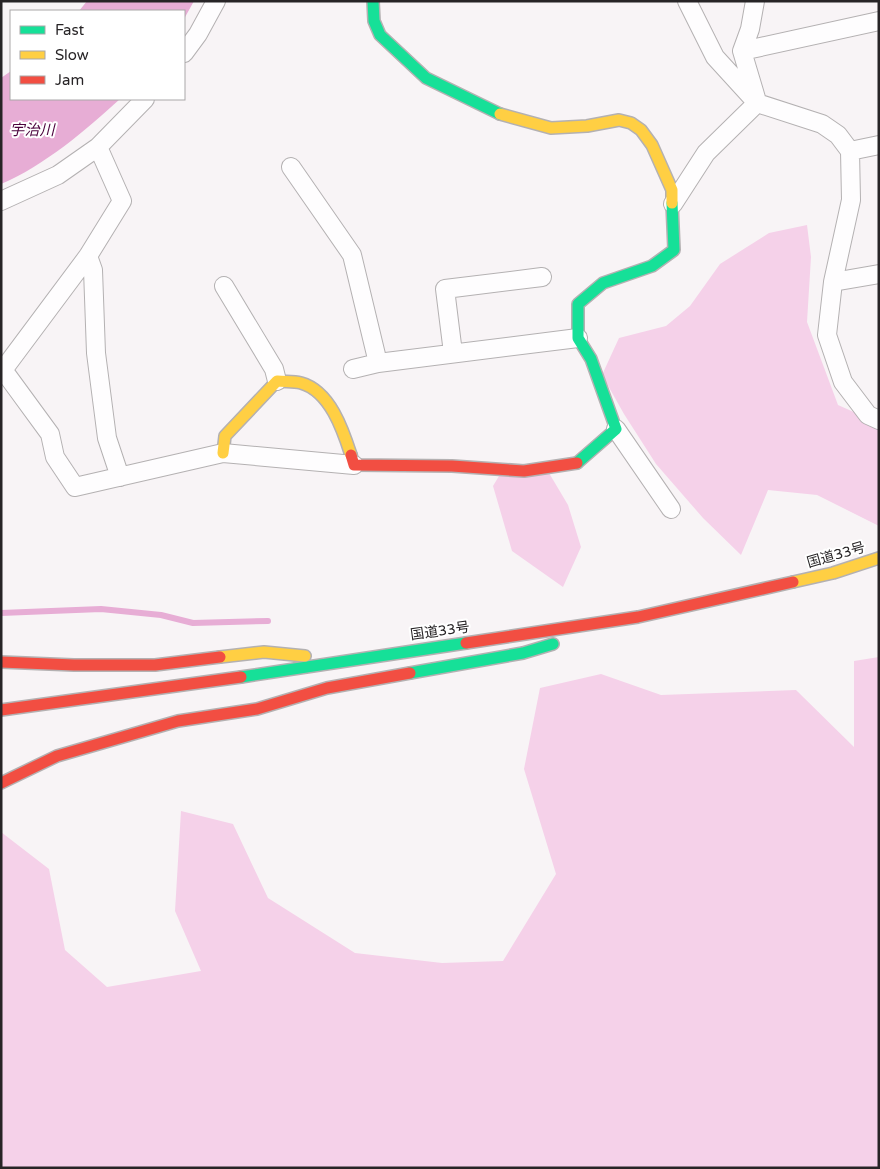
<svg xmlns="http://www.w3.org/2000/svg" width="880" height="1169" viewBox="0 0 880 1169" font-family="'Varela Round','Noto Sans JP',sans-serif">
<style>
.green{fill:#f5d1e9}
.water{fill:#e7add5}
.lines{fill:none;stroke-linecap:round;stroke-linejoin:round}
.stream{stroke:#e7add5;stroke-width:6}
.street-casing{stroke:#b4b1b2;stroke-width:20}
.fast-casing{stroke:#b4b1b2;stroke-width:14}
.slow-casing{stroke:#b4b1b2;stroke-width:14}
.jam-casing{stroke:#b4b1b2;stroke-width:14}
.street{stroke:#fefdfe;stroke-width:18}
.fast{stroke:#16e098;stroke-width:11}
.slow{stroke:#ffcf43;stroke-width:11}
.jam{stroke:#f24e42;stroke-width:11}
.labels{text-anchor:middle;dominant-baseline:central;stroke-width:4;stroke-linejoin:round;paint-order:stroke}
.street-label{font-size:14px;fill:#272426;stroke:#fff}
.water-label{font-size:15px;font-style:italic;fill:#4b033d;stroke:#fff}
</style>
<rect width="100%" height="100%" fill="#f8f4f6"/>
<!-- green -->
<path class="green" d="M807 225 811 257 807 322 838 405 876 422 879 429V526L817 495 768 490 741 555 703 518 656 464 624 414 602 375 619 338 666 326 690 306 720 264 769 233Z
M549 473 568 505 581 547 563 587 512 551 493 486 499 476Z
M879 657V1168H1V832L49 869 65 950 107 987 201 971 175 911 181 811 233 824 268 898 355 953 442 963 503 961 556 874 524 769 540 688 601 674 661 695 796 690 854 747V661Z"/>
<!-- water -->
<path class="water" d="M87 1H194L184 19V11H79Z
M11 71V99H120C86 130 44 166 1 184V78Z"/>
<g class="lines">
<!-- stream -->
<path class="stream" d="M1 613 101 609 161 615 193 623 268 621"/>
<defs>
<path id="street" d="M687 1 715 57 757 103 822 124 838 135 850 151 851 200 833 282 827 335 843 382 868 415 879 420
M755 1 750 29 742 51 756 98
M742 51 879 21
M184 53 198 34 216 1
M850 151 879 145
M291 167 352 255 378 363 578 338
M1 201 58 175 98 147 145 99
M673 204 706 153 757 103
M88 256 93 270 96 353 107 438 120 477
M833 282 879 274
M224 286 274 369 277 381
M453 353 445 289 542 277
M1 367 50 434 55 457 75 487 223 453 354 465
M353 369 378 363
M3 370 88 256 122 201 98 147
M616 429 671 509"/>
<path id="fast" d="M373 1 374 21 380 35 426 78 500 114
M577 463 616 429 591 359 578 338V304L603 283 652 266 674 250 672 203
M410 673 523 653 553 644
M241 677 466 643"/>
<path id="slow" d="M500 114 551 128 587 126 619 120 631 123 641 130 652 145 672 190V203
M223 453 225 436 277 381C285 382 293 381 301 383 330 391 343 430 351 455
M793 582 833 573 879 558
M220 657 264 652 305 656"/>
<path id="jam" d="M351 455 354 465 452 466 524 471 577 463
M466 643 638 617 793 582
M1 662 74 665H155L220 657
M1 710 241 677
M1 783 57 756 178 721 257 709 327 688 410 673"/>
</defs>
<!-- street casing -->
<use href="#street" class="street-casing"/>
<!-- fast casing -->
<use href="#fast" class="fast-casing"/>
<!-- slow casing -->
<use href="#slow" class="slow-casing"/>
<!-- jam casing -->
<use href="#jam" class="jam-casing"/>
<!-- street -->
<use href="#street" class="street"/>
<!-- fast -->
<use href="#fast" class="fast"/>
<!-- slow -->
<use href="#slow" class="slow"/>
<!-- jam -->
<use href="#jam" class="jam"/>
</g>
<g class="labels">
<!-- street labels -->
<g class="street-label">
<text transform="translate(836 555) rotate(-16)">国道33号</text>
<text transform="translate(440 631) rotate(-8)">国道33号</text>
</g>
<!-- water labels -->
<g class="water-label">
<text x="32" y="130">宇治川</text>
</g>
</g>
<!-- border -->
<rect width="880" height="1169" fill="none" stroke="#272426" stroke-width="5"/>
<!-- legend -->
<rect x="10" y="10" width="175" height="90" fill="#ffffff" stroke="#a9a7a8"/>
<rect x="20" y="26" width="25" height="8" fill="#16e098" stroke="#a9a7a8"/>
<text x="55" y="35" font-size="15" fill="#272426">Fast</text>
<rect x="20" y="51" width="25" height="8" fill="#ffcf43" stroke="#a9a7a8"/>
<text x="55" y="60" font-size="15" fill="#272426">Slow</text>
<rect x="20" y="76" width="25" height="8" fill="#f24e42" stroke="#a9a7a8"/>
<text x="55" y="85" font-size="15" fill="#272426">Jam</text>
</svg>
